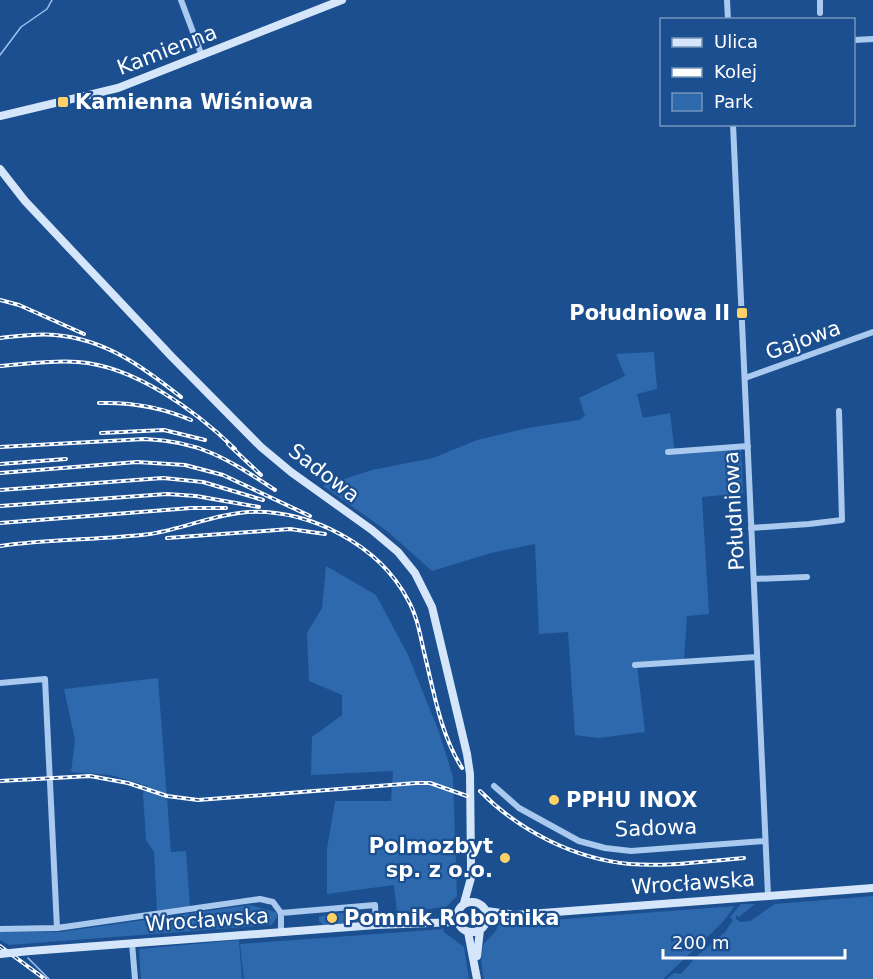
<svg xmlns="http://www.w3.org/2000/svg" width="873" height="979" viewBox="0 0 873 979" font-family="'DejaVu Sans',sans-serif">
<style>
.green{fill:#2e69ad}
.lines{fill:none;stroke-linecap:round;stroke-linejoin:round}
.stream{stroke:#9cc4f0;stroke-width:1.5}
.street{stroke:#a9c9ee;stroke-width:6}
.secondary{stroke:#d6e6fa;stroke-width:8}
.rail-casing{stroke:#fff;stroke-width:4}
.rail{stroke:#1b4f8f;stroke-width:1.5;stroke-dasharray:4.5;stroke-linecap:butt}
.secondary-bridge{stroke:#d6e6fa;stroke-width:8}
.poi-dot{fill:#ffd166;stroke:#1b4f8f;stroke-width:2}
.labels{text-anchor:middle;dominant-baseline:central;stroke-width:4.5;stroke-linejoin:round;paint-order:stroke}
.street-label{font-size:21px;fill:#fff;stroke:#1b4f8f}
.poi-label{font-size:21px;font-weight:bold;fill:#fff;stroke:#1b4f8f;text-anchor:start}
</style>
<rect width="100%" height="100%" fill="#1b4f8f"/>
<!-- green -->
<path class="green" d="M654 352 657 389 637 394 643 418 670 413 675 453 741 450 743 493 702 497 709 614 687 616 684 661 637 665 645 732 599 738 575 735 568 632 539 634 535 544 491 553 432 571 387 531 323 486 372 470 433 458 477 440 528 428 579 420 585 416 579 398 625 376 616 354Z
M326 566 376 595 408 655 439 732 453 777 457 896 446 907 397 913 394 885 327 894V849L335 801H391L393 771 311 775 312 737 342 715V695L309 681 307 633 322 608Z
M158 678 171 852 186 851 190 906 157 911 154 852 146 840 143 794 147 786 111 775 71 772 75 740 64 689Z
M873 896V979H666L674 973 681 974 696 957 725 932 733 920 730 917 741 904H755L739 917 736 915V919L741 922 750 921 775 904Z
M249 905 279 913 272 925 9 945 0 940V932H60Z
M735 906 722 923 663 979H484C482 969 479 953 484 944 489 937 497 933 498 924Z
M362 912 370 914V920L323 925 319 921V917L328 914Z
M444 929V932L464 947 469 979H244L240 944Z
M239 940 242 979H141L139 949Z"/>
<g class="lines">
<!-- stream -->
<path class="stream" d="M0 55 21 27 47 9 52 0
M28 958 49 979"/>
<!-- street -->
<path class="street" d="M181 0 202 56
M727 0 728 20
M820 0V13
M854 40 873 39
M733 124 768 895
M745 378 873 332
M668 452 748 446
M751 528 809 524 842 520 839 411
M754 579 807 577
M635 665 757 657
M0 683 45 679 57 928
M494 786 519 808 579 841 605 848 631 851 765 841
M0 929 57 928 260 899 273 902 281 913
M281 932V913L375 905 376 925
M132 943 135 979"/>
<!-- secondary -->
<path class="secondary" d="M0 116 118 88 342 0
M0 169 25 201 172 357 261 447 291 472 372 530 398 552 415 573 432 607 467 754 470 774 471 865V878L464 903
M457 917a15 15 0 1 1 30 0a15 15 0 1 1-30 0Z
M486 911 510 914
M486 922 516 915 873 888
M468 932 477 979
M30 951 376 925 457 922
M477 956 480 930"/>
<defs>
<path id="rail" d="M0 300 19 305 84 334
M0 338C18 336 37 333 55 335 105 339 143 367 181 397
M0 366C26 364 52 360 78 362 134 366 195 410 235 449
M99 403C132 402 161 407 191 420
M101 433 164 430 205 440
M228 444 261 475
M0 447 145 439C201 441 229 460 275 490
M0 464 66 459
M0 473 137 462 185 465 223 475 310 516
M0 490 163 478 203 482 263 500
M0 506 167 494 196 496 259 507
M0 523 191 508H226
M167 538 290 529 325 534
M0 546C50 539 100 540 150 534 183 529 215 514 248 512 310 509 379 545 408 600 417 616 420 634 424 652 434 692 440 733 462 768
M0 781 90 776 128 783 167 796 198 800 416 783H430L467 796
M480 791C518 830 574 859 630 864 667 867 707 861 744 858
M0 946 45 979"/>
</defs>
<!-- rail casing -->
<use href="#rail" class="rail-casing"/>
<!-- rail -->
<use href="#rail" class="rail"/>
<!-- secondary-bridge -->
<path class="secondary-bridge" d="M0 954 30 951"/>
</g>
<!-- markers -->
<g class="poi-dot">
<rect x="57" y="96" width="12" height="12" rx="3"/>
<rect x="736" y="307" width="12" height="12" rx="3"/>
<circle cx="554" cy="800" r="6"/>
<circle cx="505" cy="858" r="6"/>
<circle cx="332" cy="918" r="6"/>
</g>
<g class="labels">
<!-- street labels -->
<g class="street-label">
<text transform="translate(167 50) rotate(-21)">Kamienna</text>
<text transform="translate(803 340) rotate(-20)">Gajowa</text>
<text transform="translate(324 473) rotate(37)">Sadowa</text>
<text transform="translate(734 511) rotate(-93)">Południowa</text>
<text transform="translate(656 828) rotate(-2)">Sadowa</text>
<text transform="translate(693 883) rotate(-4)">Wrocławska</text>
<text transform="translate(207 920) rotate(-4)">Wrocławska</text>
</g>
<!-- poi labels -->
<g class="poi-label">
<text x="75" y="102">Kamienna Wiśniowa</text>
<text x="730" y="313" text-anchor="end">Południowa II</text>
<text x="566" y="800">PPHU INOX</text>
<text x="493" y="846" text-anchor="end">Polmozbyt<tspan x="493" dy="24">sp. z o.o.</tspan></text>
<text x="344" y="918">Pomnik Robotnika</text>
</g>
</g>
<!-- legend -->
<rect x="660" y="18" width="195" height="108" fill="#1b4f8f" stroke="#7695bc" stroke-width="1.5"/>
<rect x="672" y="38" width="30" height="9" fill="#d6e6fa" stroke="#7695bc" stroke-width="1.5"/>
<text x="714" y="48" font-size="18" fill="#ffffff">Ulica</text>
<rect x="672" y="68" width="30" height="9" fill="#ffffff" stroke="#7695bc" stroke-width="1.5"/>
<text x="714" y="78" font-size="18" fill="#ffffff">Kolej</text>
<rect x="672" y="93" width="30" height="18" fill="#2e69ad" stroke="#7695bc" stroke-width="1.5"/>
<text x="714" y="108" font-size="18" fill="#ffffff">Park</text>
<!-- scale -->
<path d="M663 949v9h182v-9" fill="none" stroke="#ffffff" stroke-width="3"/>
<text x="672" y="949" font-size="18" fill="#ffffff" stroke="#1b4f8f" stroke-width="4.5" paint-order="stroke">200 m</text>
</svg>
